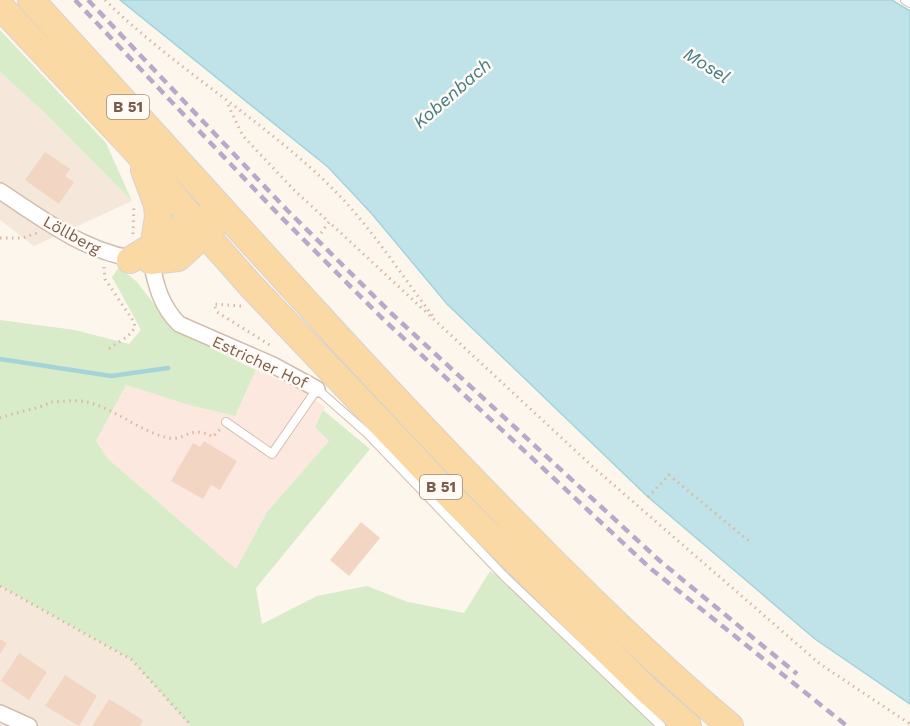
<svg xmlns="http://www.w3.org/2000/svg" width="910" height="726" viewBox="0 0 910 726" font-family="'Work Sans',sans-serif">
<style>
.residential{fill:#f5e8da}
.commercial{fill:#fde8e0}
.green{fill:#d8ecc9}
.water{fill:#bfe3e8;stroke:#a5d3da;stroke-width:1.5}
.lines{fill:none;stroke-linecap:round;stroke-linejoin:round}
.stream{stroke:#a5d3da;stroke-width:4.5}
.building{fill:#f3d5c3}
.lane-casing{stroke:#d1beb0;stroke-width:10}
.street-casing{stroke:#d1beb0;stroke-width:18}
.primary-casing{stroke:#dad1cd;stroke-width:28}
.path{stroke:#d9b8a5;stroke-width:3;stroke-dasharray:1.5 4.5;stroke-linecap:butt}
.lane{stroke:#fff;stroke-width:8}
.street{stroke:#fff;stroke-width:15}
.primary{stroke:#fbd9a5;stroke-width:26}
.rail{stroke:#b9a8c9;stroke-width:4.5;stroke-dasharray:9 6;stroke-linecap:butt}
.labels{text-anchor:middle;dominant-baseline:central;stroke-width:5;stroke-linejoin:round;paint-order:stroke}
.shield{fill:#fffaf3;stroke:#a28b7f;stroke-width:1.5}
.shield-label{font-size:15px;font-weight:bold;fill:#7a5c4d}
.street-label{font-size:16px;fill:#7a5c4d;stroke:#fffaf3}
.water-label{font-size:18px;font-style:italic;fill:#437c86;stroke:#fffaf3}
</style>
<rect width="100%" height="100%" fill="#fdf6ec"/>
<!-- residential -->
<path class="residential" d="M0 72 46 114 132 201 34 246 0 220Z
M0 586 132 660 188 722 189 726H0Z"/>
<!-- commercial -->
<path class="commercial" d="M256 370 299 388 325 407 315 427 330 440 267 512 236 569 107 458 96 441 126 385 189 405 235 416Z"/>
<!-- green -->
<path class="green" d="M0 30 106 143 132 201 46 114 0 72Z
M119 267 137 282 174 330 256 370 235 416 189 405 126 385 96 441 107 458 236 569 267 512 329 441 315 427 323 410 370 449 256 588 262 624 317 596 367 586 408 602 464 613 490 571 507 583 658 726H190L132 660 0 586V320L75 330 129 344 141 330 112 277Z"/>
<!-- water -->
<path class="water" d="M120 0H892L910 11V704L815 639 648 497 447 304 372 214 328 167Z"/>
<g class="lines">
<!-- stream -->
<path class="stream" d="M0 359 111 376 168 368"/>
</g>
<!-- building -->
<path class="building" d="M45 152 70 169 65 176 74 182 59 204 25 180Z
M204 441 237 461 220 490 211 485 203 499 171 481 193 443 200 447Z
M361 522 380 538 349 576 330 560Z
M0 639 7 643 0 654Z
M19 653 47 672 29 700 1 681Z
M65 675 97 696 79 726 45 706Z
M109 699 143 720 140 726H92Z"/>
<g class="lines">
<defs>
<path id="lane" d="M905 0 910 3
M226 422 272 454 317 389 367 433 503 575 661 726"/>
<path id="street" d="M0 191C49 223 91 257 151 261 156 286 161 306 179 324L273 365 317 389
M0 713 29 726"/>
<path id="primary" d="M31 0C179 160 322 324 474 481 556 566 639 649 730 726
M0 6 136 151 206 235 252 287 455 501 649 692 688 726
M144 170 157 205 158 217 151 261 178 258 216 223
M130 260 194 221 210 217"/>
</defs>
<!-- lane casing -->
<use href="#lane" class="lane-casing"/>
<!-- street casing -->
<use href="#street" class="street-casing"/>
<!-- primary casing -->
<use href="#primary" class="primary-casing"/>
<!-- path -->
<path class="path" d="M105 0C176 70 264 120 334 190 371 227 401 275 433 316
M228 105 243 136 295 191 329 222
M321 233 329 222 593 467 820 664 910 724
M133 234 134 205
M0 238H23L37 233
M104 267 105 279 134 322 135 328 128 336 107 350
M241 306 214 304 217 312 273 347
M0 418C11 413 44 408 50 402 61 402 76 399 87 402 116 409 140 432 169 438 185 441 192 424 213 437L220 429
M648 497 669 475 750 542
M0 586 132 660 188 722 189 726"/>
<!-- lane -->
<use href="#lane" class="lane"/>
<!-- street -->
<use href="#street" class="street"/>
<!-- primary -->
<use href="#primary" class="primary"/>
<!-- rail -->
<path class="rail" d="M75 0 278 214 384 320 650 568 847 726
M88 0 287 210 392 314 660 561 797 674"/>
</g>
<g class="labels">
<!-- shield labels -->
<g class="shield">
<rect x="107" y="95" width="42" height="24" rx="4.5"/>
<rect x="420" y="475" width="42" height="24" rx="4.5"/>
</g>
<g class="shield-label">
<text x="128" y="107">B 51</text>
<text x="441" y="487">B 51</text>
</g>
<!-- street labels -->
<g class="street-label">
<text transform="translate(72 235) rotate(29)">Löllberg</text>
<text transform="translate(260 362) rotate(25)">Estricher Hof</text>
</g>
<!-- water labels -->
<g class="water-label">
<text transform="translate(707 65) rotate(32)">Mosel</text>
<text transform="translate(452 93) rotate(-41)">Kobenbach</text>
</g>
</g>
</svg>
